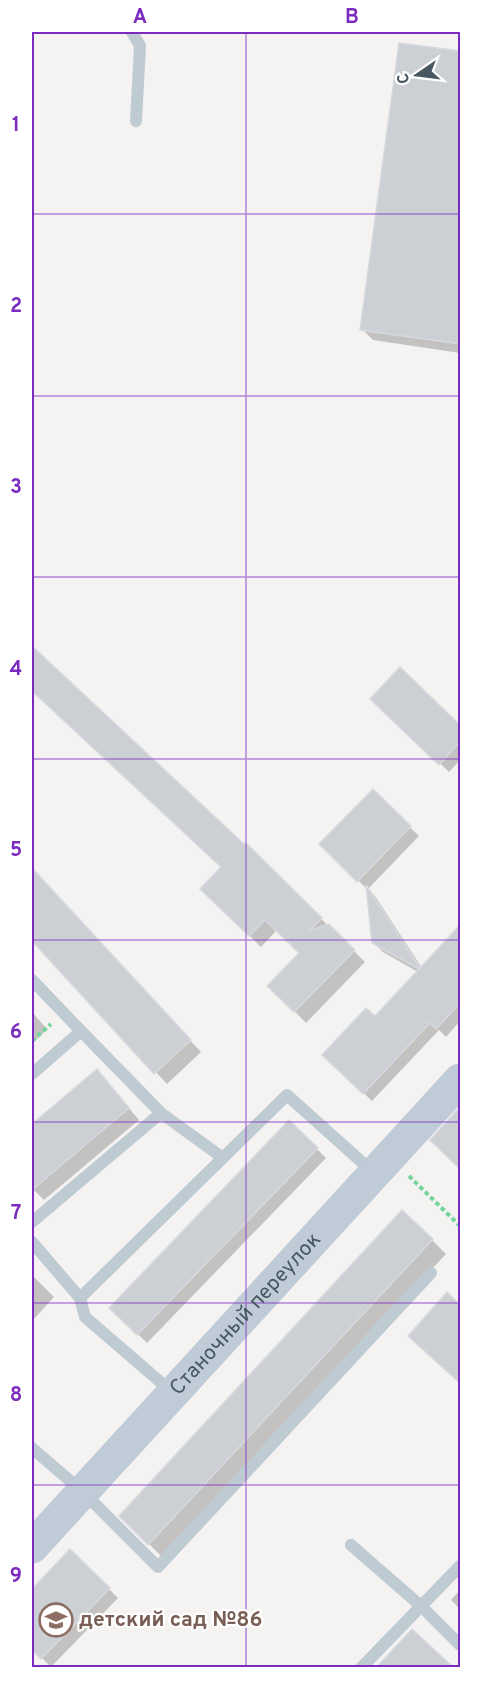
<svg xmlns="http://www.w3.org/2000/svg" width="492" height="1699" viewBox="0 0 492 1699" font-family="Overpass,sans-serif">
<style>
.shadow{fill:#0003}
.building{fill:#ccd0d5;stroke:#d6d9de;stroke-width:1.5}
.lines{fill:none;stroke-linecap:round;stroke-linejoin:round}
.path{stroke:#74d59d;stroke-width:4;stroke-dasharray:4.5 3;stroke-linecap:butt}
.lane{stroke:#bfcbd2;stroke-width:12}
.secondary{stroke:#bfccd7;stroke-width:33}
.grid{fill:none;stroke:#7b2cbf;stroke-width:1.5;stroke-opacity:0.55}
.labels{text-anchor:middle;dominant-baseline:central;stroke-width:4.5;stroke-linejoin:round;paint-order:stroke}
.street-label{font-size:21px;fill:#485862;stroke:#fff}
.education-label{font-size:21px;font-weight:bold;fill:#785e54;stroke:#fff;text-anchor:start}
.neatline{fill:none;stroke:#7b2cbf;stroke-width:2}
.grid-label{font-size:20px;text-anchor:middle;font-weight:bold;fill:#7b2cbf}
</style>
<rect width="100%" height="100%" fill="#f5f2f2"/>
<!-- shadow -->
<path class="shadow" d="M401 44 460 53V353L373 340 362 329Z
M32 648 244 846 246 845 365 962 306 1023 270 986 301 953 277 930 261 947 202 889 223 868 32 690Z
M400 670 460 727V760L449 772 372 699Z
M373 791 419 836 368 889 375 896 422 968 460 927V1021L446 1037 439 1030 372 1101 324 1055 375 1018 418 972 383 952 374 943 368 890 321 844Z
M32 870 201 1052 167 1084 32 939Z
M32 1012 47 1029 32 1044Z
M97 1071 139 1120 44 1200 32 1188V1126Z
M460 1110V1167L432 1140Z
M289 1122 326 1158 147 1343 111 1308Z
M432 1240 446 1254 163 1558 121 1516Z
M32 1275 54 1297 32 1321Z
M447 1294 460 1307V1382L416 1342Z
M70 1551 118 1598 51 1667 32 1648V1591Z
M460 1590V1609L451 1600Z"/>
<!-- building -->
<path class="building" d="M399 43 460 51V344L360 330Z
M32 646 244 844 246 843 322 918 309 931 329 924 355 950 294 1012 267 986 299 953 265 920 249 936 200 889 221 867 32 691Z
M400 667 460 725V742L439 765 370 699Z
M373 789 411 826 357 882 319 844Z
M32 868 191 1040 154 1074 32 941Z
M366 885 420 968 460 925V1003L436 1029 430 1023 363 1094 322 1055 366 1008 375 1016 419 969 372 943Z
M97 1069 129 1108 32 1190V1124Z
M460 1107V1169L430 1140Z
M289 1120 318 1148 137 1335 109 1308Z
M402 1210 433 1239 148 1545 119 1516Z
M447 1292 460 1305V1383L408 1336Z
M70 1549 110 1588 41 1659 32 1650V1589Z
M412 1629 454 1668H376Z"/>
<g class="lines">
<!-- path -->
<path class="path" d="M32 1041 51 1024
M409 1176 460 1226"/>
<!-- lane -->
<path class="lane" d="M132 32 140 46 136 121
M32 980 81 1031
M32 1074 81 1031 161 1113 223 1158
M32 1222 161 1113
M32 1242 80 1298 85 1317 172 1392
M80 1298 287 1095 374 1173
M32 1448 83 1492 158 1567 431 1273
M351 1545 421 1606 460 1645
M361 1668 460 1566"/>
<!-- secondary -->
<path class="secondary" id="s1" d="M32 1547 460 1080"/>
</g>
<!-- grid -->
<path class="grid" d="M246 32V1668M32 214H460M32 396H460M32 577H460M32 759H460M32 940H460M32 1122H460M32 1303H460M32 1485H460"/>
<!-- icons -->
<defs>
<symbol id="school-ring" viewBox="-11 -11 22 22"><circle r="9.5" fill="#fff" stroke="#8d6e63" stroke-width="1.5"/><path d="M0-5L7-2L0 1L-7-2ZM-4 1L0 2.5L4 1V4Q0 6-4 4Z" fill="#8d6e63"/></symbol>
</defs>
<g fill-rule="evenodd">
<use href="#school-ring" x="37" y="1601" width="38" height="38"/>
</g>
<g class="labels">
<!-- street labels -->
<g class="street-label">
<text stroke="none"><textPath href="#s1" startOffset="316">Станочный переулок</textPath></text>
</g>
<!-- education labels -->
<g class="education-label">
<text x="79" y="1620">детский сад №86</text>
</g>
</g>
<!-- border -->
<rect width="492" height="1699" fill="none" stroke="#ffffff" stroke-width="66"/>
<!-- north arrow -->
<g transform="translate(417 75) rotate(256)" stroke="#ffffff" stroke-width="4.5" paint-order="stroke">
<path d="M0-4.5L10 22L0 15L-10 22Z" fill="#485862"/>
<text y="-9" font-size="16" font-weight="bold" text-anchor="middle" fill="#485862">С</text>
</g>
<rect x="33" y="33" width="426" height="1633" class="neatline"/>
<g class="grid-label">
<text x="140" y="23">A</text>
<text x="352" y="23">B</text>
<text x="16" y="131">1</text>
<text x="16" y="312">2</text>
<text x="16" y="493">3</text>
<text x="16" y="675">4</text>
<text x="16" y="856">5</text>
<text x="16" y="1038">6</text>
<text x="16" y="1219">7</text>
<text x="16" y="1401">8</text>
<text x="16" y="1582">9</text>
</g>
</svg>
